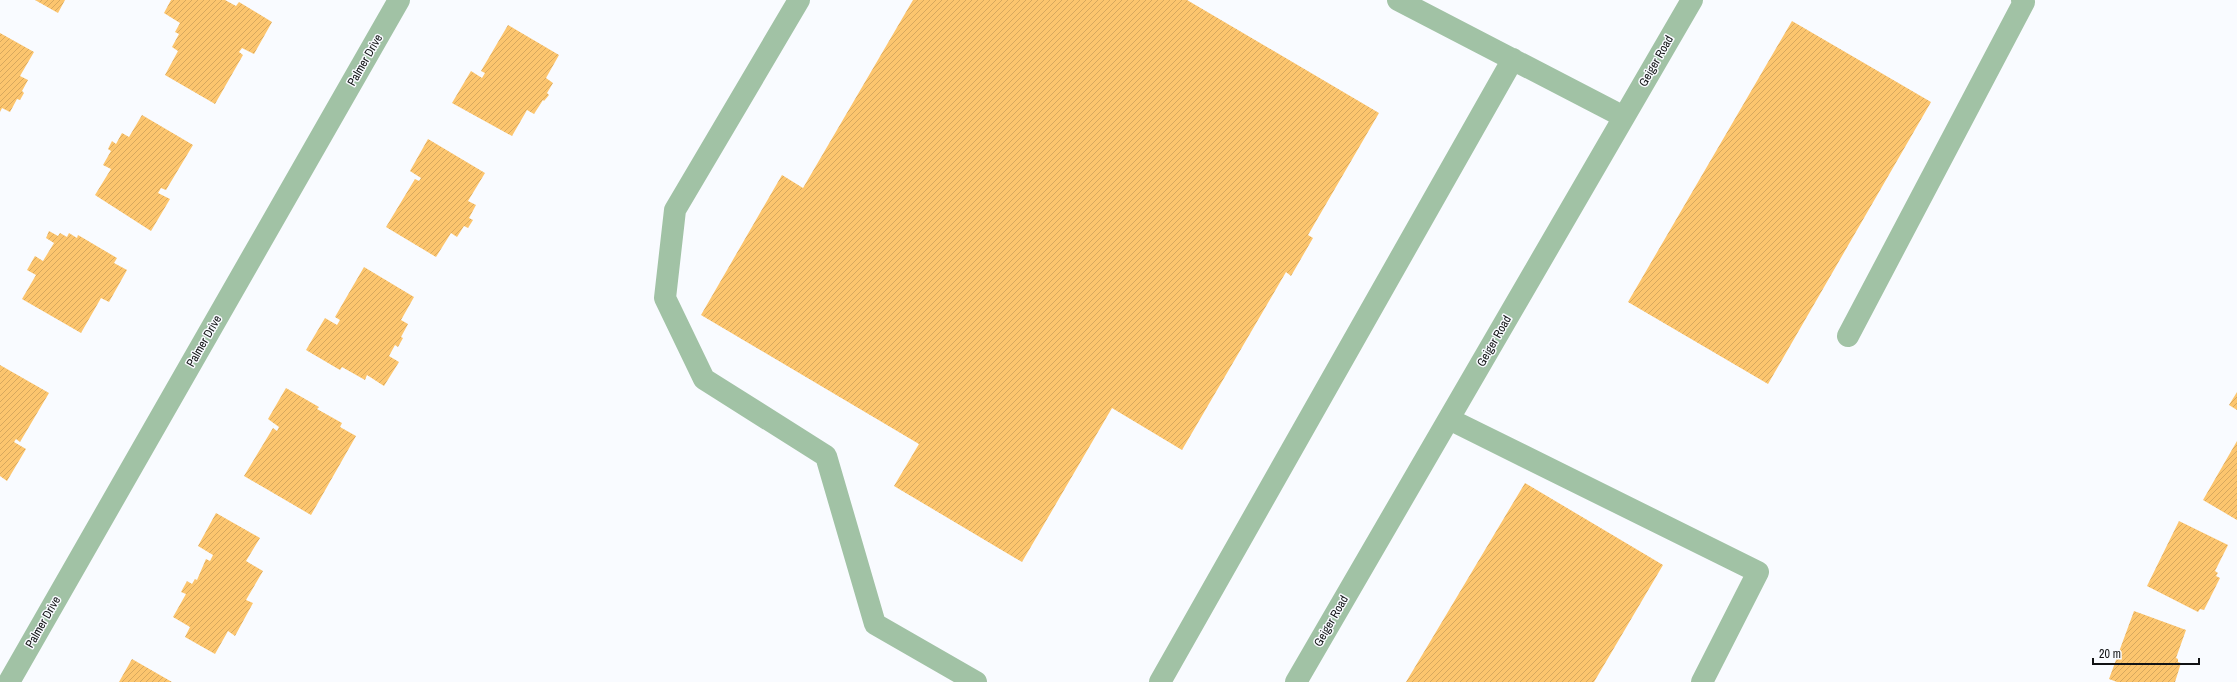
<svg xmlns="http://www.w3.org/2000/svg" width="2237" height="682" viewBox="0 0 2237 682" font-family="'Archivo Narrow',sans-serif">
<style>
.building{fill:url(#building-hatch)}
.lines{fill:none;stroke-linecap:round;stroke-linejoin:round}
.minor{stroke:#a1c2a5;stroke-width:22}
.labels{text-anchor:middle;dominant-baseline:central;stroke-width:3;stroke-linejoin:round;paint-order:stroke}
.street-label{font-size:12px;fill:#111214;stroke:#f9fbff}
</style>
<defs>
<pattern id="building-hatch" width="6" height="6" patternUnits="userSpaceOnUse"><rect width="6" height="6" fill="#fcc56e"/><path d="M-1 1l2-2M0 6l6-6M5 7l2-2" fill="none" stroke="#d7a85e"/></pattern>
</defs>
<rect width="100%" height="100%" fill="#f9fbff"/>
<!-- building -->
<path class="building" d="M35 0H65L58 13Z
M171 0H225L236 6 239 2 272 22 254 54 242 48 239 52 243 55 215 104 165 75 178 51 172 47 179 34 175 32 180 23 164 13Z
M913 0H1187L1379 113 1308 235 1313 238 1291 276 1286 272 1182 450 1112 408 1022 562 894 486 919 444 701 315 782 175 803 188Z
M1792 21 1931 102 1768 384 1628 302Z
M508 25 559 55 546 78 553 83 547 93 549 95 544 101 543 100 534 114 527 110 512 136 452 103 471 71 482 78 485 73 481 71Z
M0 33 34 52 20 76 28 80 22 91 24 93 20 100 17 99 10 112 2 108 0 112Z
M142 115 193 145 166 190 161 188 158 193 170 199 151 231 95 195 111 169 103 165 111 151 108 149 112 141 116 144 122 133 129 137Z
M428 139 485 173 468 201 476 205 469 218 473 220 468 228 464 226 457 237 451 233 436 257 386 227 415 179 419 181 421 178 410 171Z
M49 231 58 236 60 233 67 237 69 233 77 238 78 235 117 258 114 263 127 270 109 302 101 298 81 333 22 299 36 275 27 270 35 256 43 261 54 243 46 238Z
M364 267 414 297 401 320 408 324 401 337 403 338 398 347 395 345 389 356 399 362 384 386 367 375 365 380 342 367 340 370 306 350 325 318 337 325 340 320 335 317Z
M0 365 49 393 20 442 16 439 14 442 26 449 7 481 0 476Z
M286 388 319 407 317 409 342 423 340 427 356 436 311 515 244 476 273 428 277 431 279 427 268 419Z
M2237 392V410L2229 405Z
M2237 441V520L2203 500Z
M1525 483 1663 565 1594 682H1406Z
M216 513 260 538 246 561 263 571 246 600 253 603 235 636 228 631 215 654 185 637 190 627 173 617 186 594 181 592 187 581 192 584 195 579 197 580 206 559 210 561 213 555 198 546Z
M2179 521 2228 545 2215 571 2218 573 2216 576 2220 578 2204 610 2200 609 2198 612 2147 586Z
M2134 611 2186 630 2176 658 2178 659V662L2181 663 2175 682H2117L2109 679Z
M132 659 172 682H119Z"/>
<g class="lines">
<!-- minor -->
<path class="minor" d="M799 0 675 210 665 298 704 379 826 456 875 624 976 682
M1398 0 1624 117
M1848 336 2024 2 2022 0
M1449 419 1758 572 1702 682
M9 682 399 0
M1160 682 1513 59
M1296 682 1692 0"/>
</g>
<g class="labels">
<!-- street labels -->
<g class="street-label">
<text transform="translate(365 60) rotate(-60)">Palmer Drive</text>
<text transform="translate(1656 61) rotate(-60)">Geiger Road</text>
<text transform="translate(204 341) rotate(-60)">Palmer Drive</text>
<text transform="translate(1494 341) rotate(-60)">Geiger Road</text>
<text transform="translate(1331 621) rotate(-60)">Geiger Road</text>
<text transform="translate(43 622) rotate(-60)">Palmer Drive</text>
</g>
</g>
<!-- scale -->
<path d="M2093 658v6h106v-6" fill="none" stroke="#111214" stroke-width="2"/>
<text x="2099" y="658" font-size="12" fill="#111214" stroke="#f9fbff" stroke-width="3" paint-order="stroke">20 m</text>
</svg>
